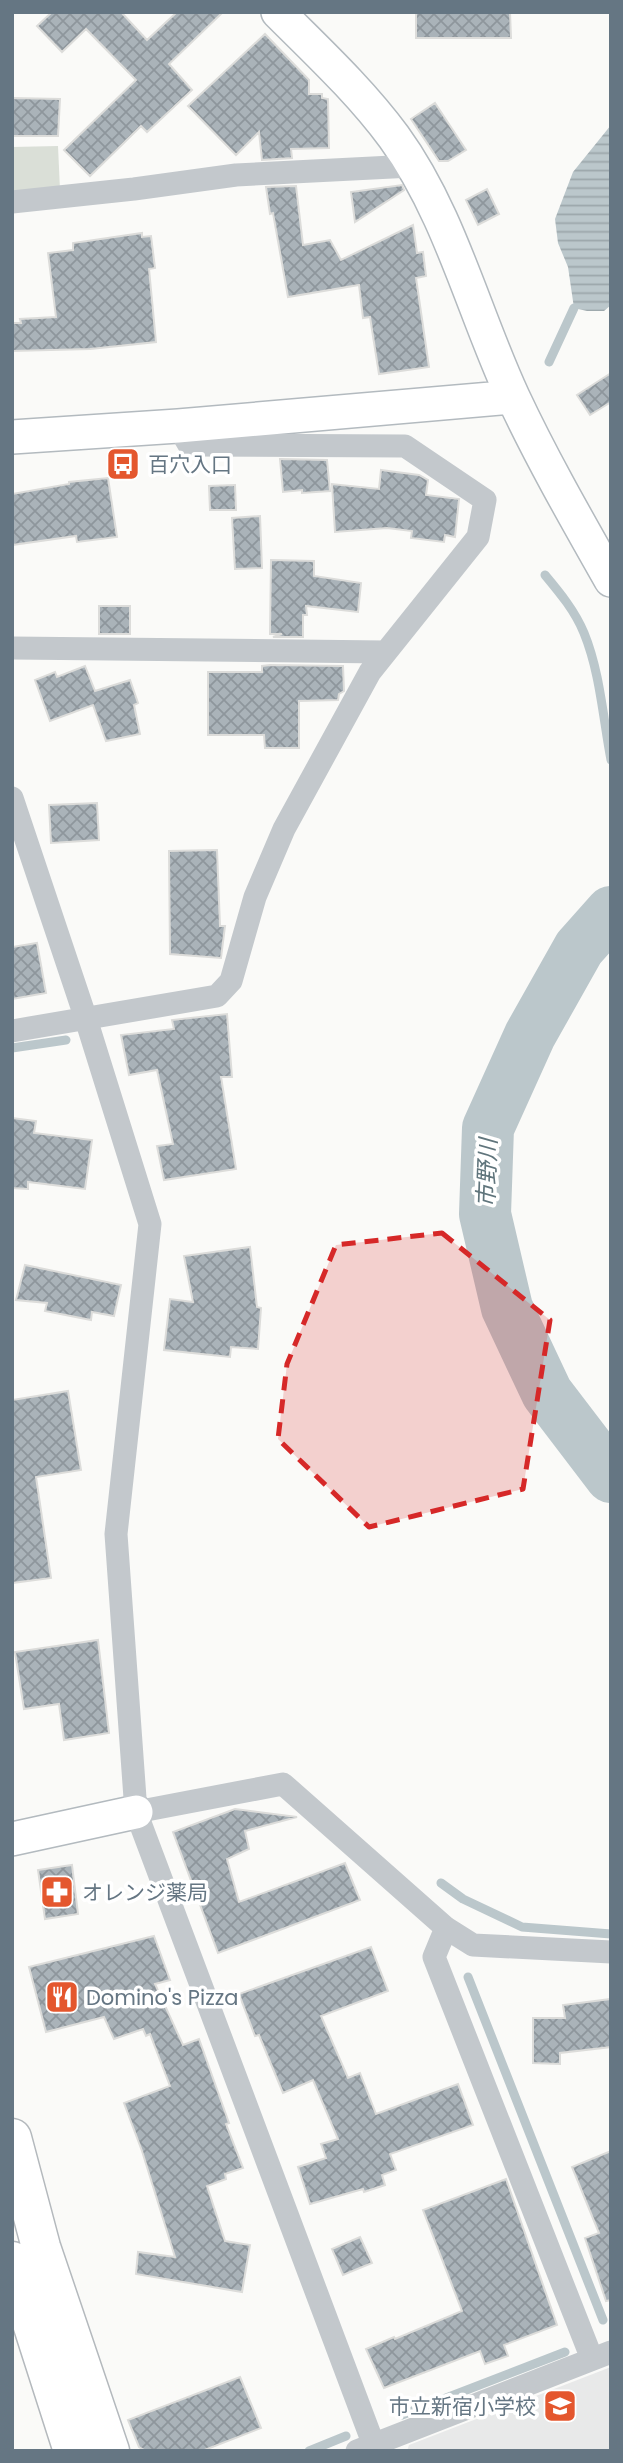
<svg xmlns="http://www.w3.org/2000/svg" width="623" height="2463" viewBox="0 0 623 2463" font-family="Poppins,'Noto Sans JP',sans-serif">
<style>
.built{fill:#e8e9e9}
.park{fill:#dadfd7}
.water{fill:url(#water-rules)}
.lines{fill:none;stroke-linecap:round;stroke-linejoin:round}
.stream{stroke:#bbc7cb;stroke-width:9}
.river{stroke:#bbc7cb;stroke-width:52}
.building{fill:url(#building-cross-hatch);stroke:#dcdcda;stroke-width:2}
.secondary-casing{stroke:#b3babf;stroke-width:36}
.highway-casing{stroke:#b4b9bd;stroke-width:41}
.street{stroke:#c3c8cc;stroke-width:23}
.secondary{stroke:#fff;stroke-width:33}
.highway{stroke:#fff;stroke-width:38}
.marked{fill:#d62828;fill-opacity:0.2;stroke:#d62828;stroke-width:5;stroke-dasharray:14 9;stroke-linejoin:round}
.labels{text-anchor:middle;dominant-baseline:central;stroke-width:7;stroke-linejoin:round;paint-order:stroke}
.poi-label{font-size:21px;fill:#657683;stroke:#fff;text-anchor:start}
.water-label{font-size:23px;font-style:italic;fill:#60757c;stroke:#fff}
</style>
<defs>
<pattern id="water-rules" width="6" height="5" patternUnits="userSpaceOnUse" patternTransform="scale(1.75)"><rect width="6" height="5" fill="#bbc7cb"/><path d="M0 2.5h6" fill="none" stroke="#9ca6aa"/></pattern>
<pattern id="building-cross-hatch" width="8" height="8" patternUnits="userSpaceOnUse" patternTransform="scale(1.75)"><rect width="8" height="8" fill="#aab3b9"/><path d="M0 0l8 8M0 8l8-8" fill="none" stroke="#8e969c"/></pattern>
</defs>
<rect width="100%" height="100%" fill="#fafaf8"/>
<!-- built -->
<path class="built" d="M611 2367V2451H407L409 2445Z"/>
<!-- park -->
<path class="park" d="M58 146 60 190 12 195V147Z"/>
<!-- water -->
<path class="water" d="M611 125V305L604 311H587L574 308 568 267 558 243 555 219 573 172Z"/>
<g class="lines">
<!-- stream -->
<path class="stream" d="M549 362 574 308
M545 575C560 593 575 611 584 633 600 672 603 718 611 760
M12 1048 66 1040
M441 1883 463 1899 522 1927 611 1934
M468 1977 603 2320
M402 2415 565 2352
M309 2451 346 2436"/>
<!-- river -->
<path class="river" d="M611 912 579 948 530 1035 488 1128 485 1214 507 1308 547 1393 611 1477"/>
</g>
<!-- building -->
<path class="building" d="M52 12H121L147 40 177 12H223L169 64 192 90 147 132 141 126 90 176 64 150 136 80 86 29 62 52 37 26Z
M416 12H510L511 38H416Z
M265 34 309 80V94H322V98L328 99 329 148 291 149 292 158 262 160 259 132 236 155 188 106Z
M12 98 60 99 58 136H12Z
M435 103 466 150 448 161H439L411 119Z
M402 185 404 190 355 222 351 192Z
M296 186 303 245 330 240 341 260 413 225 417 253 423 252 426 276 416 278 429 367 379 374 370 317 363 318 359 285 288 297 273 213 270 214 266 187Z
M487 189 499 214 478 225 466 200Z
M142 233V237L151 236 155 268 149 269 156 342 90 349 12 351V323H21L20 319 56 317 48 253 73 250V243Z
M611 373V402L590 415 577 395Z
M280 459 327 460 330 491 302 493V490L283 492Z
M381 470 419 475 428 480 426 495 459 499 455 537 445 535 444 542 411 538 412 531 387 528 335 532 332 484 379 489Z
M108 478 117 537 77 542 76 536 12 545V494L69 484V482Z
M235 485 236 510H210L209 486Z
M260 516 262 568 235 569 232 518Z
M271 560 314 561V576L361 583 358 612 306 606 307 615H303V637H273L282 634H270Z
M99 606H130V634H99Z
M270 665 343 666 344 691 339 694 338 700 299 701V748H265L264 735H208V672H262V666Z
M85 666 95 691 130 680 138 703 134 705 140 734 106 741 93 705 50 721 35 680 55 672 57 677Z
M97 803 99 840 51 843 49 805Z
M217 850 220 926H225L221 958 170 954 169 851Z
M37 943 46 993 12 999V947Z
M227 1014 232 1077H221L236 1169 164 1180 157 1146 173 1144 157 1070 129 1075 121 1035 174 1029 172 1020Z
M12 1118 36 1121 34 1133 92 1140 85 1189 28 1182V1189L12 1188Z
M250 1247 257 1307 261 1308 258 1349 231 1347 230 1357 164 1350 170 1299 193 1302 184 1256Z
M25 1265 121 1285 114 1316 92 1312 91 1320 45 1311 47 1303 16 1300Z
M68 1391 81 1470 36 1477 51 1578 12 1583V1400Z
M98 1640 109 1733 64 1740 59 1704 24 1709 15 1652Z
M235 1809 297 1817 245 1831 249 1849 227 1859 239 1902 345 1863 360 1900 218 1953 173 1832Z
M72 1865 78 1914 45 1919 38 1870Z
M154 1936 170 1980 155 1984 183 2045 199 2039 229 2123 226 2124 243 2168 225 2174 226 2179 207 2186 225 2241 250 2245 242 2292 136 2274 138 2252 175 2257 142 2151 124 2103 170 2086 150 2034 146 2036 143 2029 114 2039 104 2017 46 2032 29 1967Z
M371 1947 388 1991 321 2016 348 2078 360 2073 376 2114 458 2084 473 2125 390 2154 396 2170 382 2175 385 2185 364 2192 363 2189 310 2204 298 2167 326 2158 321 2144 338 2139 313 2080 283 2093 259 2035 255 2036 239 1994Z
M611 1999V2047L560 2053V2064L533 2063V2018H565L563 2005Z
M611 2151V2300L606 2301 585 2238 599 2233 572 2167Z
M506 2179 557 2325 504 2345 508 2356 485 2364 480 2351 384 2388 366 2349 394 2337 395 2339 462 2311 423 2210Z
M360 2237 372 2263 343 2275 332 2249Z
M240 2377 261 2428 202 2451H146L139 2447 128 2420Z"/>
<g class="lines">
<defs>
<path id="secondary" d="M278 12C318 52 360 91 394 137 450 214 473 311 513 397 542 459 577 520 611 580
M12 437 178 426 513 397
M12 1839 136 1812"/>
<path id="highway" d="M12 2138 41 2247 110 2451
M12 2261 73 2451"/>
</defs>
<!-- secondary casing -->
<use href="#secondary" class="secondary-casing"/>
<!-- highway casing -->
<use href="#highway" class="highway-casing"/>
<!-- street -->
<path class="street" d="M12 202 134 189 236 175 412 166
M12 648 385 652
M12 798 86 1019 150 1224 116 1534 136 1812 376 2451
M12 1031 217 996 231 981 255 897 284 829 370 672 478 537 485 500 405 446 189 445 178 426
M136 1812 283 1784 446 1928 473 1945 611 1952
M446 1928 434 1957 592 2359
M357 2451 611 2352"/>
<!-- secondary -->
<use href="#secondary" class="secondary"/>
<!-- highway -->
<use href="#highway" class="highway"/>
</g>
<!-- marked area -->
<path class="marked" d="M442 1233 550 1320 523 1489 369 1527 278 1439 287 1364 336 1245Z"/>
<!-- icons -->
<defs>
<symbol id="bus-square" viewBox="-11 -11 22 22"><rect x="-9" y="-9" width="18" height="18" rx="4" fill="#e4572e" stroke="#fff"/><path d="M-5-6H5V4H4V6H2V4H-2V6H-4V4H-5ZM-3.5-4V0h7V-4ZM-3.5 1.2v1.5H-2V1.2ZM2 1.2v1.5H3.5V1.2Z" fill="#fff"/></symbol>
<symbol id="pharmacy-square" viewBox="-11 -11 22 22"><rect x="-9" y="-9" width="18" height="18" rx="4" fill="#e4572e" stroke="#fff"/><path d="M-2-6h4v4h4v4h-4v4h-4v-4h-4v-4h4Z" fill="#fff"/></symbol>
<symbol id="restaurant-square" viewBox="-11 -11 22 22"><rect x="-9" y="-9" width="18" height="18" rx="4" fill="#e4572e" stroke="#fff"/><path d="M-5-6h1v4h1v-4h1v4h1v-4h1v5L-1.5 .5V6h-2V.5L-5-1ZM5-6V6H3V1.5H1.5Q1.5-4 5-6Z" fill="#fff"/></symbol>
<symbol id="school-square" viewBox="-11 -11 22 22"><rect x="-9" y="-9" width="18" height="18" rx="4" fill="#e4572e" stroke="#fff"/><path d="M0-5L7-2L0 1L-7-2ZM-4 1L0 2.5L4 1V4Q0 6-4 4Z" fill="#fff"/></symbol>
</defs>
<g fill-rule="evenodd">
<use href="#bus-square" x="104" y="445" width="38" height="38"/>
<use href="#pharmacy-square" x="38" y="1873" width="38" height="38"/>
<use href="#restaurant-square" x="43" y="1978" width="38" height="38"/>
<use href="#school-square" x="541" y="2387" width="38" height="38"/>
</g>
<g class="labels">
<!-- poi labels -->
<g class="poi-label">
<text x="148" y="464">百穴入口</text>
<text x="82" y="1892">オレンジ薬局</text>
<text x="86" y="1997">Domino's Pizza</text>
<text x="536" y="2406" text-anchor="end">市立新宿小学校</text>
</g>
<!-- water labels -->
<g class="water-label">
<text transform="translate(487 1173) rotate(-88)">市野川</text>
</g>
</g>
<!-- border -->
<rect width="623" height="2463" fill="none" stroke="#657683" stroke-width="28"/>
</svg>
